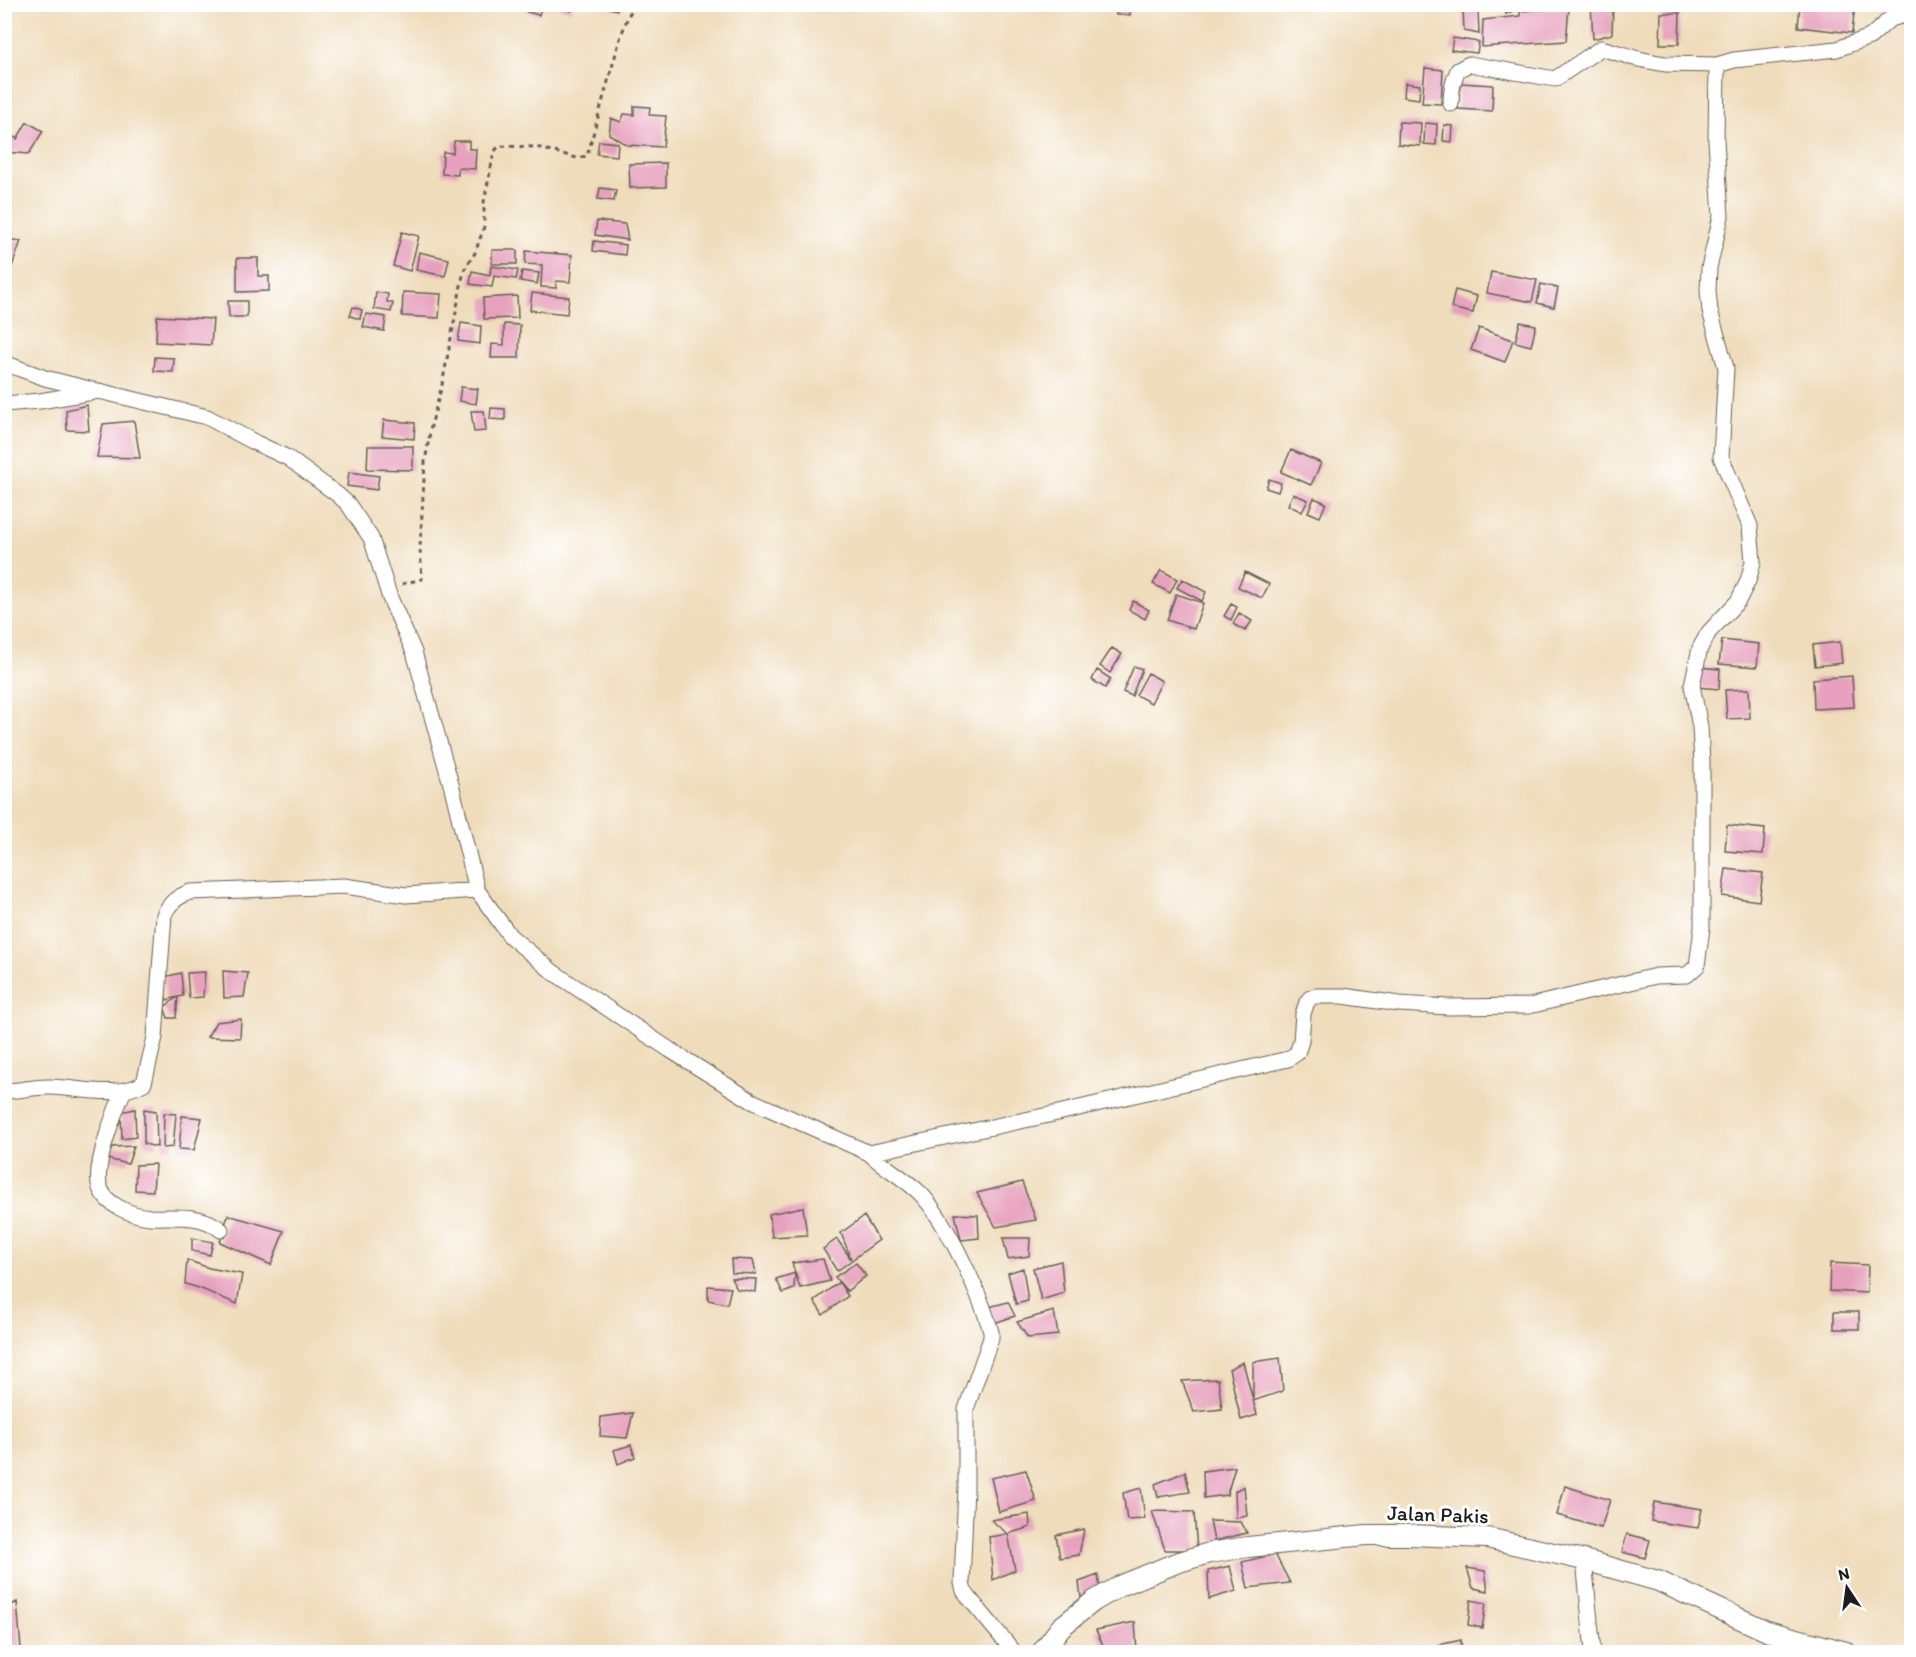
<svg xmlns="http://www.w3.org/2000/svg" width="1916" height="1657" viewBox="0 0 1916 1657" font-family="Itim,sans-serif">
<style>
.building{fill:#e7a1be}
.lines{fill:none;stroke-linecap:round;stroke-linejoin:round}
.minor-casing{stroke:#665f54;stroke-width:17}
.tertiary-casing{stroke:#665f54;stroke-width:22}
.path{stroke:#665f54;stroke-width:3;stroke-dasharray:4.5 4.5;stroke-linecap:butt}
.minor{stroke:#fff;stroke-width:15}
.tertiary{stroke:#fff;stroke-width:20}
.labels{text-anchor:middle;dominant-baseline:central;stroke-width:6;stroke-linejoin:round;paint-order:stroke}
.street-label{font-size:21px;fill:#1c1c1c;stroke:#fff}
</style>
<rect width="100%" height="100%" fill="#fff"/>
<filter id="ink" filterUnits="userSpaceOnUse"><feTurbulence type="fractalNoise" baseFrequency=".0167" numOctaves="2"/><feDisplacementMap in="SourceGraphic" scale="12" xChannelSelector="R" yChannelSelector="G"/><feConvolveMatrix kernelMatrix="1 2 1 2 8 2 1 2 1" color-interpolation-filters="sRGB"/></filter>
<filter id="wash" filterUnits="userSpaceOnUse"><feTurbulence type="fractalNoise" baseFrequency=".008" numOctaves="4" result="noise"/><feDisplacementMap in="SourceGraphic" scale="24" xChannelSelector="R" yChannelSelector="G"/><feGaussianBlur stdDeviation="1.35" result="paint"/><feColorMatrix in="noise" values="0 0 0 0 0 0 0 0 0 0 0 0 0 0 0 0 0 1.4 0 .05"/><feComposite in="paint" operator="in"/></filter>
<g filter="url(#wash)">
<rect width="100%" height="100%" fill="#efdcbb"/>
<g id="blocks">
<!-- building -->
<path class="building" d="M529 4H550L549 9 541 8 539 15 527 12Z
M558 4H573L571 11 557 7Z
M596 4H618L617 10Z
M1116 4H1130V15H1116Z
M1506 4H1528L1506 14Z
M1591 4H1613L1612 34 1593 39Z
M1653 4H1674L1669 8Z
M1800 4H1855L1852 33 1798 27Z
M1569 8 1566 41 1482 47 1483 20 1520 16V11Z
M1478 9 1479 34 1464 31 1463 10Z
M1661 13H1680L1679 44H1660Z
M1453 38 1479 42 1477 53 1451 50Z
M1425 68 1443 70 1441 104 1422 103Z
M1405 83 1420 85 1419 99 1404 97Z
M1460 83 1493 85 1492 111 1458 109Z
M634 106 650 107 649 115 666 116 663 147 627 145 609 134 611 118 621 122 624 114 634 115Z
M4 115 12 116 4 128Z
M27 122 43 131 29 154 4 152V131L17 139Z
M1399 122 1421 123 1420 146 1398 144Z
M1425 123 1437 124 1436 145 1424 144Z
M1444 125 1453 126 1452 142 1443 141Z
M454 141H469V149H476L475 169 458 168V175L442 174 443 152 453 153Z
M599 141 618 143 617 156 597 154Z
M666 163V187L630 188 629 164Z
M4 172 10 173 7 193H4Z
M600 188 616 190 614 201 598 199Z
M597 221 625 224 628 240 595 235Z
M402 232 419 236 410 271 393 266Z
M4 239 21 241 9 275 4 273Z
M594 241 626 245 625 255 593 251Z
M492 250H517V264H492Z
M526 251 572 255 570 282 556 281V288L541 287 542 265 525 264Z
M419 252 449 259 445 276 416 270Z
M237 258H258V276H269V291L237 292Z
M491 266 518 270 516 279 494 276 492 287 470 284 472 271 490 275Z
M522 271 539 273 537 284 520 281Z
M1491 272 1537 280 1532 302 1487 293Z
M1541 284 1558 288 1554 307 1537 303Z
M1455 290 1477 296 1473 313 1451 308Z
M376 292 388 294 387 302 393 303 391 312 374 309Z
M403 292 441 294 439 318 402 316Z
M532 293 569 297 567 314 530 310Z
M517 296 518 318 484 319 483 298Z
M228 301H247V317H229Z
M353 307 362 310 360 319 350 316Z
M366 314 386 317 384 331 363 327Z
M157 316 213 319 211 345 156 342Z
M1520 322 1536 325 1531 346 1515 342Z
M461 323 481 326 480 344 458 341Z
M504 324 520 325 519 358H491L492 344 504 345Z
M1479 328 1513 340 1505 362 1471 350Z
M155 357 174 358 173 372 154 371Z
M461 387 478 389 476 404 459 401Z
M87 405 89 431 67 430 66 410Z
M491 408 505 409V420L490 419Z
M471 411H484L486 431 474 432Z
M384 420 415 423 414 439 382 436Z
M134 421 140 458 97 457 103 424Z
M368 446H413V470L367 469Z
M1291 450 1321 463 1311 485 1281 472Z
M349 472 379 476 377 490 347 486Z
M1269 479 1281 483 1278 492 1266 488Z
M1293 494 1308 500 1302 512 1288 505Z
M1314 498 1326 503 1320 517 1308 512Z
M1161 570 1177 579 1170 593 1153 584Z
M1245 572 1269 584 1262 598 1238 587Z
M1182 579 1206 592 1202 601 1177 588Z
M1176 594 1203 603 1194 629 1167 620Z
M1133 601 1149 610 1145 619 1129 610Z
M1231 604 1237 607 1231 620 1224 616Z
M1239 613 1252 621 1245 631 1233 624Z
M1722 640 1759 644 1757 667 1719 664Z
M1840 642 1842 663 1815 666 1813 645Z
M1112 648 1122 654 1110 673 1100 666Z
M1134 666 1142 669 1132 696 1123 692Z
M1698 667 1720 669 1719 689 1696 687Z
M1097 670 1111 679 1105 688 1092 680Z
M1148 673 1162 681 1151 703 1136 695Z
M1852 676 1854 707 1814 709 1813 679Z
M1749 689 1750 718 1727 719 1725 690Z
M1727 825 1765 829 1763 854 1725 851Z
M1726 869 1763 873 1759 901 1722 896Z
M223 971 248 973 244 997 224 998Z
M205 972 203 997 189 998 187 973Z
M181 973 183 996 178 997 176 1018H168L164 1007 178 997 166 1000 164 977Z
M241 1019 240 1038 207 1037 216 1022Z
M135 1109 136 1137 122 1139 121 1112Z
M144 1109 156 1111 157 1147 144 1144Z
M164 1113 176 1114 173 1147 163 1148Z
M182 1116 202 1118 194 1150 179 1149Z
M134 1146 128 1164 107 1159 111 1147Z
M155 1164 153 1191 135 1190 136 1165Z
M1022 1182 1036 1220 996 1227 977 1193Z
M803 1207 807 1235 772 1237 769 1214Z
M955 1214 978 1215 979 1238 961 1240Z
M228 1215 284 1231 271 1265 220 1242Z
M864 1216 879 1240 837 1271 823 1249 837 1239 851 1259 841 1233Z
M192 1238 213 1242 210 1255 192 1251Z
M1003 1238H1030L1029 1256 1008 1259Z
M731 1259 753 1260 756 1274 732 1273Z
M823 1259 830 1281 800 1288 792 1263Z
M187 1260 209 1268 242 1274 237 1304 199 1288 185 1284Z
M1061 1261 1064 1293 1041 1300 1033 1268Z
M856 1263 866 1276 847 1291 839 1282 848 1296 823 1315 814 1301 839 1282 835 1277Z
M1830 1263 1868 1265 1867 1293 1829 1291Z
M1023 1268 1028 1301 1016 1304 1008 1273Z
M795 1273 794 1289 783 1293 776 1279Z
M731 1278 756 1279 755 1292 737 1289Z
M708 1286 731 1288 727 1304 708 1300Z
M1008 1302 1015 1316 994 1323 989 1307Z
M1054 1311 1058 1335 1028 1338 1017 1322Z
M1834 1312H1859V1329H1834Z
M1280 1358 1283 1391 1253 1401V1362Z
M1243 1362 1257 1415 1241 1420 1229 1369Z
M1218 1379 1222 1409 1194 1412 1182 1381Z
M633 1413 627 1438 600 1436 601 1417Z
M631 1445 635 1457 618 1464 614 1450Z
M1235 1467 1227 1495 1204 1498 1203 1471Z
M1026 1470 1036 1501 999 1512 991 1478Z
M1185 1472 1190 1492 1158 1497 1155 1484Z
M1244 1486 1247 1516 1236 1518 1235 1491Z
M1565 1486 1610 1500 1601 1528 1557 1515Z
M1141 1488 1145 1519 1127 1520 1123 1493Z
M1654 1502 1702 1509 1698 1528 1651 1521Z
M1152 1511 1194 1512 1197 1550H1165Z
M1029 1514 1030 1527 1008 1534 991 1520Z
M1210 1521 1241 1522 1247 1533 1214 1541Z
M1084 1529 1079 1555 1060 1558 1056 1535Z
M1008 1534 1015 1570 993 1580 989 1537Z
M1627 1534 1650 1540 1645 1558 1622 1552Z
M1275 1554 1290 1583 1248 1588 1242 1562Z
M1230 1566 1236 1591 1209 1599 1208 1571Z
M1467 1568 1485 1571 1488 1591 1473 1588Z
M1098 1575 1100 1589 1081 1598 1079 1582Z
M1471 1600 1486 1603 1482 1628 1468 1625Z
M17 1602 21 1648 4 1652V1609Z
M1135 1622 1137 1652H1106L1096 1630Z
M1461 1640V1652H1440L1438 1645Z"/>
</g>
</g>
<g filter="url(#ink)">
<use href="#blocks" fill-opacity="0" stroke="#665f54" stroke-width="1.5"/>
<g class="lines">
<defs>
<path id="minor" d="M1451 104C1451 93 1453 80 1458 70L1469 64 1555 79 1601 48 1638 59 1665 64 1717 65 1734 60 1837 49 1870 37 1890 19 1912 13
M4 363 45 378 93 390
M4 404 40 401 99 391 207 417 256 443 288 458 338 495 348 504 371 538 390 598 414 652 452 788 477 890 510 936 553 972 670 1050 752 1101 869 1153C885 1168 904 1178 920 1193 946 1220 981 1295 991 1332V1338L966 1409V1487L962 1583 964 1591 970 1599 1014 1652
M124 1090C115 1111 95 1162 99 1184 103 1205 131 1215 150 1217 175 1218 201 1213 221 1230
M4 1091C20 1091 36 1086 51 1087 81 1088 117 1099 144 1083L155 1037 164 915C170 902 177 897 190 892L344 886 406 895 477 890
M869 1153 1058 1113 1288 1059 1297 1053 1301 1041 1303 1014 1307 1002 1310 998 1316 996H1343L1399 1004 1449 1007 1529 1006 1656 976 1687 975 1697 966 1702 928V763L1700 727 1692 685 1700 648 1709 632 1738 601 1748 581 1753 562 1750 526 1721 457 1726 368 1710 311 1708 291 1709 268 1721 216 1716 140 1717 65
M1584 1560 1593 1652"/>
<path id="tertiary" d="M1042 1652 1061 1627 1094 1601 1120 1586 1176 1563 1209 1553 1248 1547 1366 1535H1409L1487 1538 1584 1560 1658 1581 1767 1631 1846 1652"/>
</defs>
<!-- minor casing -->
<use href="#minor" class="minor-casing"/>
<!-- tertiary casing -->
<use href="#tertiary" class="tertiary-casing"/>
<!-- path -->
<path class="path" d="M651 4 678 10 689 4
M402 584 422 579 420 548 425 462 431 426 442 385 464 270 475 253 484 227V202L494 152 499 146 536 147 577 158 587 156 620 39 628 16 633 8 640 4"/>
<!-- minor -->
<use href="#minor" class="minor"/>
<!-- tertiary -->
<use href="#tertiary" class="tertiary"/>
</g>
</g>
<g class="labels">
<!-- street labels -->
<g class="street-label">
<text transform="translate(1438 1514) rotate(2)">Jalan Pakis</text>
</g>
</g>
<!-- margin -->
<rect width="1916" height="1657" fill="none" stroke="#fff" stroke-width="24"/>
<!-- north arrow -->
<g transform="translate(1847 1588) rotate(347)" stroke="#ffffff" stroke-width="4.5" paint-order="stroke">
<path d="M0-4.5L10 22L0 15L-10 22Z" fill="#1c1c1c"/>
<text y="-9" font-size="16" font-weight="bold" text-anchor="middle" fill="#1c1c1c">N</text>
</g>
</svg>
